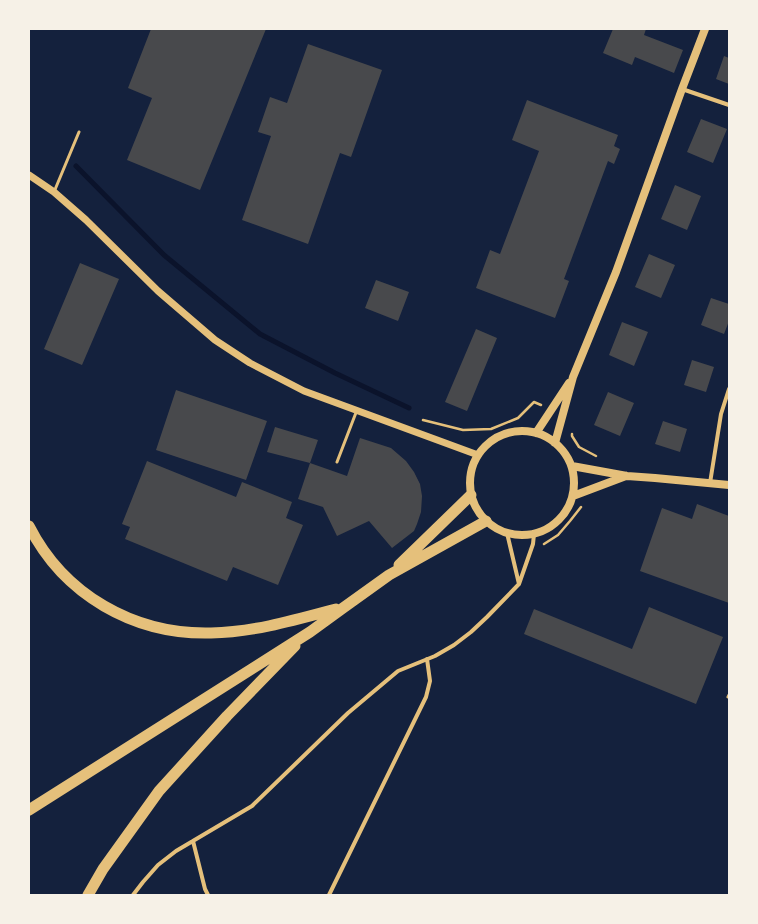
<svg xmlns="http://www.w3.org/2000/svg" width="758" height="924" viewBox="0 0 758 924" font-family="Barlow,sans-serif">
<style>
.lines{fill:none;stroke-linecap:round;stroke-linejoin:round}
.stream{stroke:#0b132b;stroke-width:5}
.building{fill:#48494c}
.path{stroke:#e5c07b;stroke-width:2.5}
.service{stroke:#e5c07b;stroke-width:3}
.minor{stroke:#e5c07b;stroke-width:4}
.tertiary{stroke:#e5c07b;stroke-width:7}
.secondary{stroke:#e5c07b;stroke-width:8}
.trunk{stroke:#e5c07b;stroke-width:11}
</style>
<rect width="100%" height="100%" fill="#14213d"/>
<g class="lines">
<!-- stream -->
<path class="stream" d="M76 166 164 255 260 334 335 373 409 408"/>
</g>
<!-- building -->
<path class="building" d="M151 29H266L200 190 127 160 152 98 128 88Z
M613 29H646L644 35 683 50 674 73 635 57 632 65 603 53Z
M308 44 382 70 351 157 340 153 308 244 242 220 271 136 258 132 270 97 287 103Z
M724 56 729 58V84L716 79Z
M527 100 618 135 614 146 620 149 614 164 608 161 564 279 569 281 555 318 476 288 490 250 500 254 539 151 512 140Z
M701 119 727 129 713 163 687 152Z
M675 185 701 196 687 230 661 219Z
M649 254 675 265 661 298 635 287Z
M80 263 119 279 82 365 44 349Z
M376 280 409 292 398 321 365 308Z
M711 298 729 304V321L724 334 701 325Z
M622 322 648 332 634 366 609 355Z
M476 329 497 338 467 411 445 402Z
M692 360 714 367 706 392 684 385Z
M176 390 267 421 246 480 156 450Z
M608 392 634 403 620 436 594 425Z
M663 421 687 429 680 452 655 444Z
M275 427 318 440 310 463 267 452Z
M360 438 391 448 406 461 414 472 420 484 422 496 421 512 417 524 414 531 392 548 369 521 337 536 323 507 298 499 310 463 347 476Z
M147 461 236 497 242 482 292 502 286 518 303 525 278 585 233 567 227 581 125 539 130 527 122 524Z
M697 504 729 516V603L640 571 662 508 692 519Z
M649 607 723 637 696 704 524 634 534 609 632 649Z"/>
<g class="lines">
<!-- path -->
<path class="path" d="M423 420 463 430 491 429 518 418 534 402 541 405
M572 434V436L579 447 596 456
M544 544 558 535 570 521 581 507"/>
<!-- service -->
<path class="service" d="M54 192 79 132
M337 462 357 410
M728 697 729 695"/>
<!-- minor -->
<path class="minor" d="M682 89 729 105
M710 483 721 414 729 389
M507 533 519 584
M193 841 205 889 208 895
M133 895 143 882 158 865 176 851 252 806 348 713 398 671 435 656 454 645 471 632 487 617 519 584 533 544 534 534
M329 895 426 697 430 681 427 659"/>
<!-- tertiary -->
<path class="tertiary" d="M29 175 54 192 86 220 158 291 215 340 250 363 304 391 478 455"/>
<!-- secondary -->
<path class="secondary" d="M470 483a52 52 0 1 1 104 0a52 52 0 1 1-104 0Z
M536 433 569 383
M555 443 573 377 616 272 682 89 705 29
M572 466 627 476 655 478 729 485
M573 496 626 476"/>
<!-- trunk -->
<path class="trunk" d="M29 526C64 595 134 635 211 633 254 632 295 620 336 609
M399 565 471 495
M29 810 310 632 343 608 389 575 486 521
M88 895 103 869 159 791 227 716 295 646"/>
</g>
<!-- border -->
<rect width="758" height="924" fill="none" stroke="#f6f1e7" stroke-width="60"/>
</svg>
